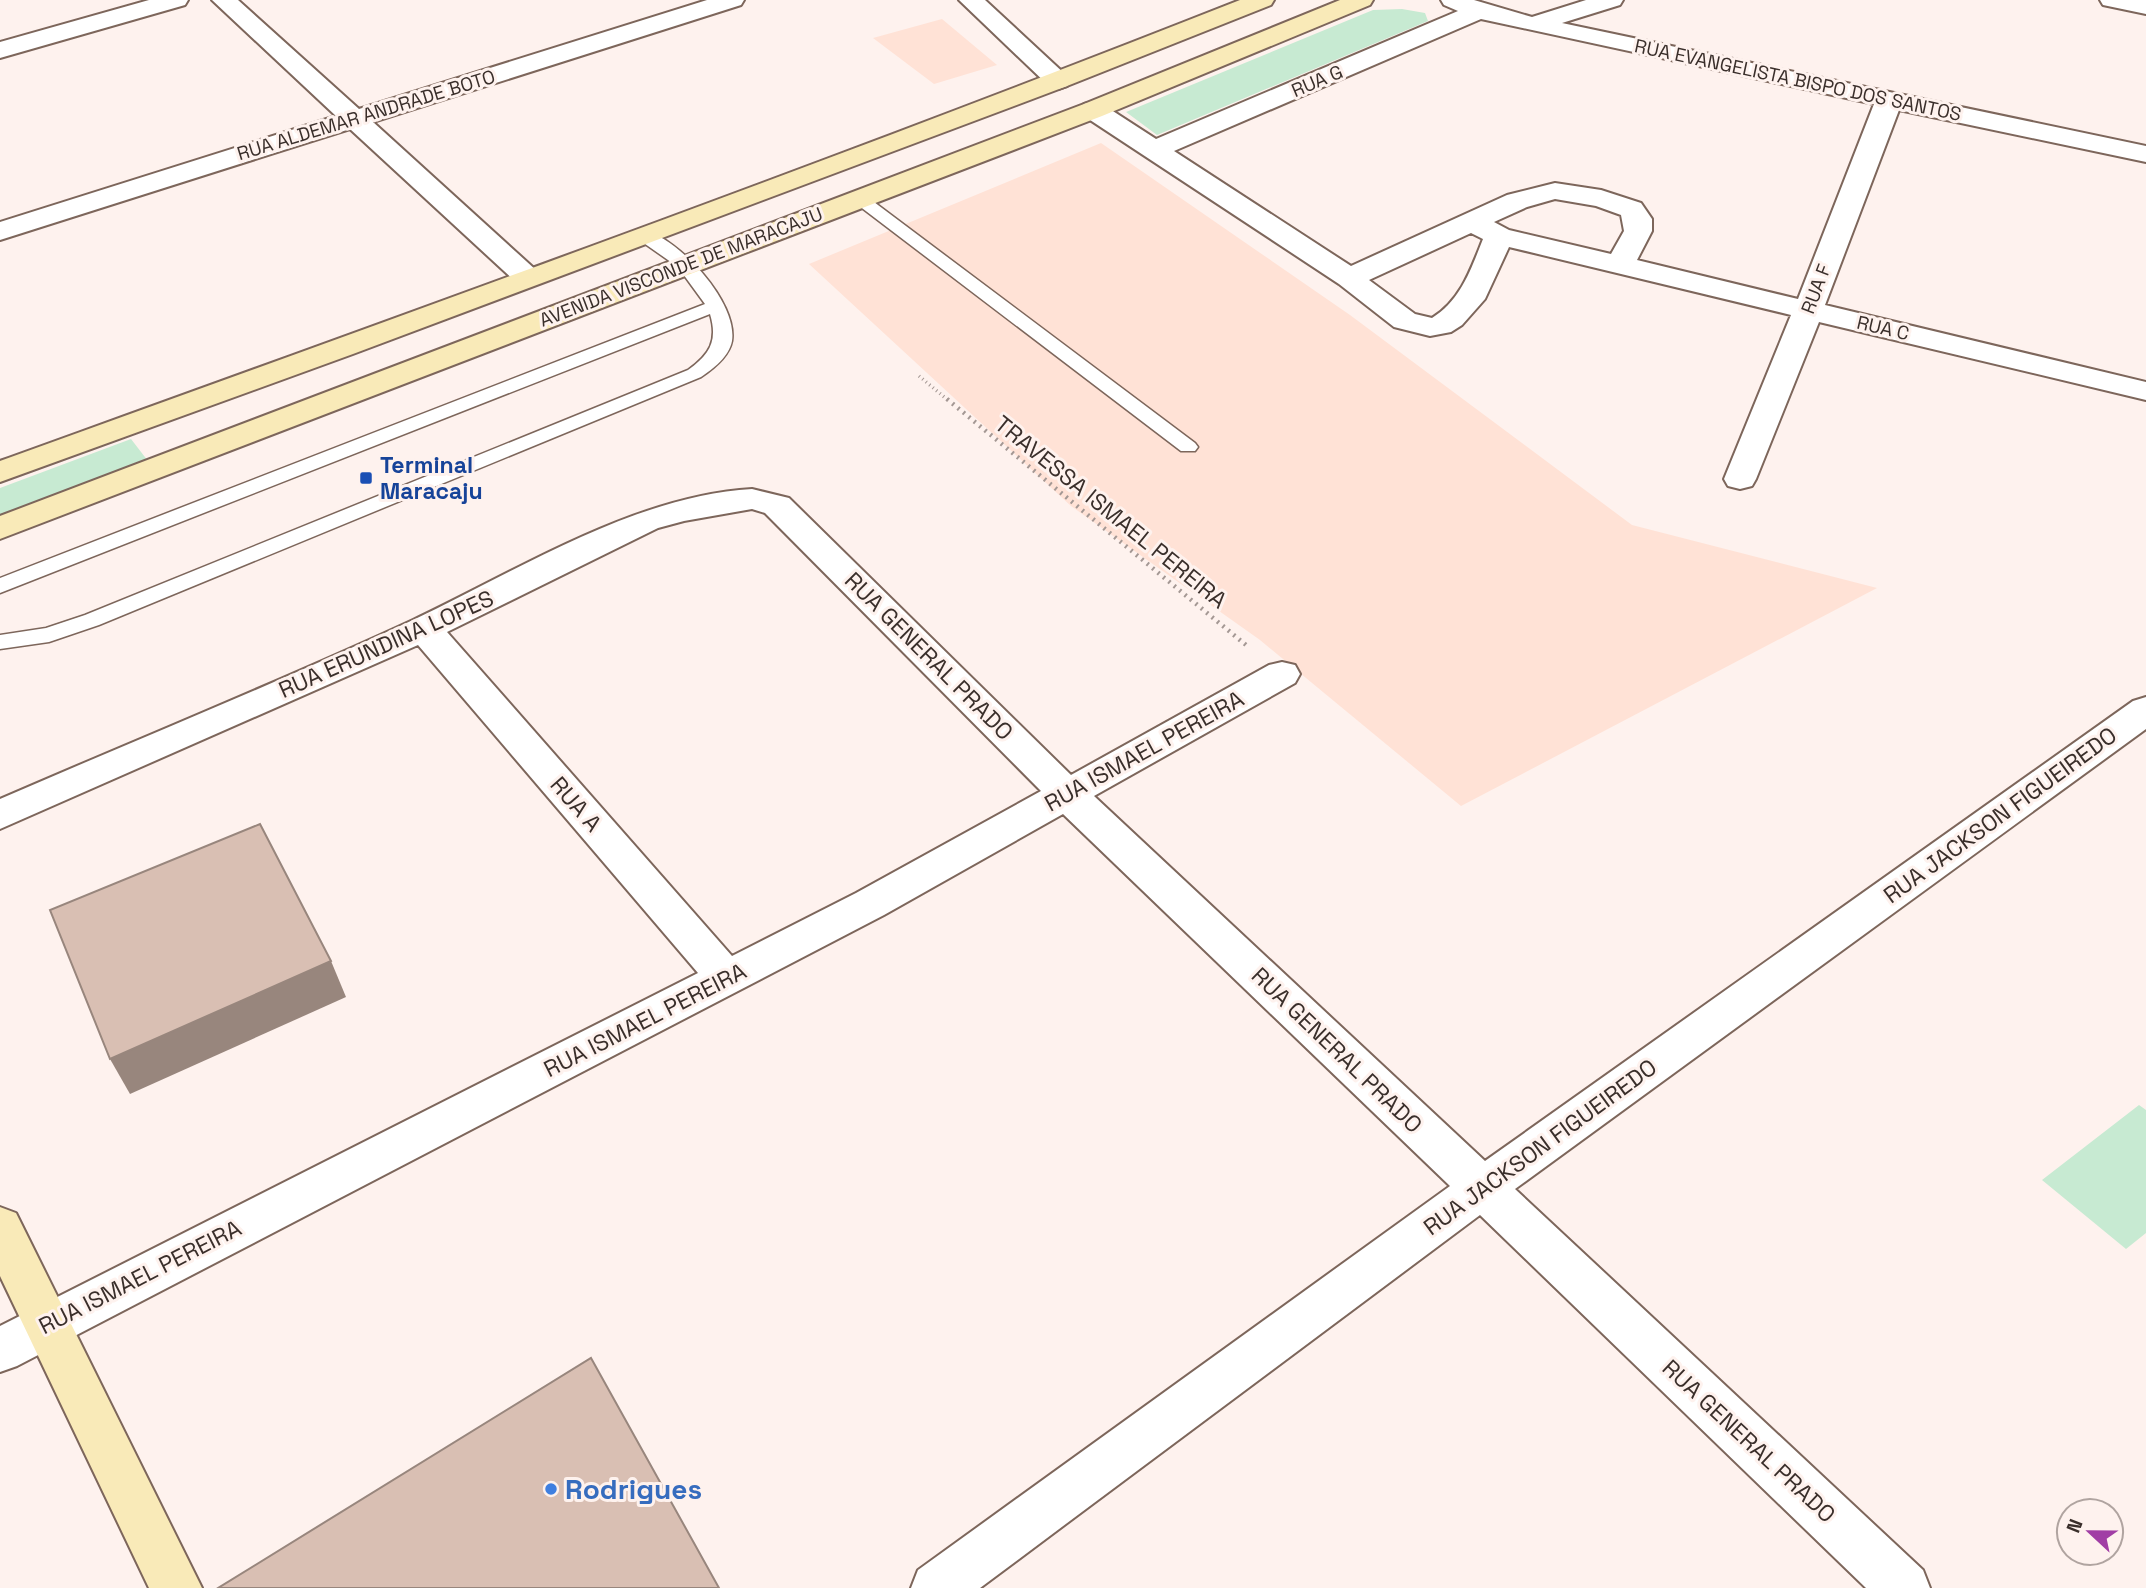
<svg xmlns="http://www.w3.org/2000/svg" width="2146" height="1588" viewBox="0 0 2146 1588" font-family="'Space Grotesk',sans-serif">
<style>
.built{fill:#ffe2d6}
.green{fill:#c7ead2}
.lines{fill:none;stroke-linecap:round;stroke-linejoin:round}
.lane-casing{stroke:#7d665b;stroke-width:3}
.street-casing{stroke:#7d665b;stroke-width:4}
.secondary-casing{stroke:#7d665b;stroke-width:4}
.path-far1{stroke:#a49894;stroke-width:3.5;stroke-dasharray:1 3.5;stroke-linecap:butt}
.path{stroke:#a49894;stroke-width:4.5;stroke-dasharray:2 5;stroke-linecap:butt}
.lane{fill:#fff;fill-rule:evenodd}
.street{fill:#fff;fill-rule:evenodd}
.secondary{fill:#f9eab8;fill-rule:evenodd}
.shaded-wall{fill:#98867d}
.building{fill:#d9bfb3;stroke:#98867d;stroke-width:2}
.transit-dot{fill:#1a4fb4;stroke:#fef2ee;stroke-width:2.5}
.shop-dot{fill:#3f7fe0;stroke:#fef2ee;stroke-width:2.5}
.labels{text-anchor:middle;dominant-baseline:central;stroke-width:6;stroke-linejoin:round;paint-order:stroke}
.far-street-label{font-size:19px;fill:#3a2f2b;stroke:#fef2ee}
.transit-label{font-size:23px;font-weight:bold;fill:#164399;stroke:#fef2ee;text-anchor:start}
.street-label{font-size:23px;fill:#3a2f2b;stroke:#fef2ee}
.near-shop-label{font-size:28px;font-weight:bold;fill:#366cbe;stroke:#fef2ee;text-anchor:start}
</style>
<rect width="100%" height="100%" fill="#fef2ee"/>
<!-- built -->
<path class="built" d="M942 19 997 65 934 84 873 38Z
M1101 143 1350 315 1632 525 1877 588 1461 806 1260 640 1071 506 809 264Z"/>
<!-- green -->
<path class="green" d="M1402 9 1425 13 1428 21 1157 135 1126 112 1373 10Z
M131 439 148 461 0 515V488Z
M2139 1105 2146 1110V1233L2126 1249 2042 1180Z"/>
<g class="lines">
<defs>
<path id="lane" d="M860 194 866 196 1195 443 1198 447 1195 451H1181L854 202 852 199 854 196Z
M644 230C679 239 738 302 732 341 729 357 713 369 701 377L99 625 49 642 0 649V635L46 628 85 615 688 370C710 354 718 341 710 314L0 593V578L705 304 678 267 638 239 636 235 638 231Z"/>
<path id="street" d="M149 0H188L185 5 0 58V42Z
M212 0H238L359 109 707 0H744L741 5 373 122 537 271 542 277 537 283 527 286 517 283 350 129 0 240V222L336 116Z
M959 0H985L1067 76 1071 81 1067 86 1058 89 1049 86Z
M1441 0H1474L1532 17 1586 0H1623L1620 5 1562 23 2146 146V162L1899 110 1825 305 2146 382V400L1819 322 1756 479 1752 486 1740 489 1728 486 1724 479 1791 315 1509 247 1485 299 1462 325 1451 332 1430 336 1394 327 1339 284 1084 116 1080 110 1084 104 1093 102 1102 104 1156 139 1458 11 1444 5ZM1481 19 1874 104 1798 299 1637 260 1652 231V219L1641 203 1601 190 1555 183 1507 195 1351 266 1174 151ZM1555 199 1596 206 1621 215 1624 231 1611 254 1509 230 1494 222 1527 207ZM1471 233 1483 239C1471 269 1461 300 1432 318L1415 314 1369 280Z
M2100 0H2146V14L2103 5Z
M752 489 789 498 1071 775 1269 665 1282 662 1295 665 1300 674 1295 683 1094 796 1485 1161 2133 701 2146 697V729L1515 1189 1923 1570 1930 1588H1866L1480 1215 980 1588H911L918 1570 1450 1186 1063 814 884 915 17 1366 0 1372V1326L698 973 418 645 0 829V799C138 739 277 683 413 620 519 570 634 496 752 489ZM752 509 765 513 1041 791 856 893 732 956 447 632 658 528 684 521Z"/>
<path id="secondary" d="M1240 0H1274L1271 5 1067 86 353 354 0 482V461C415 311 830 162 1240 0Z
M1340 0H1373L1370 5 1102 116 0 539V516L1084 104Z
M0 1207 16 1213 202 1588H149L0 1276Z"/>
</defs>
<!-- lane casing -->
<use href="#lane" class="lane-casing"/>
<!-- street casing -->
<use href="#street" class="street-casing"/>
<!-- secondary casing -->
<use href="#secondary" class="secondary-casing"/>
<!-- path-far1 -->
<path class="path-far1" d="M919 376 949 401"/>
<!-- path -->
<path class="path" d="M947 399 1246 645"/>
<!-- lane -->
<use href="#lane" class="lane"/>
<!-- street -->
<use href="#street" class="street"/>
<!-- secondary -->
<use href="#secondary" class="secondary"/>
</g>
<!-- shaded-wall -->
<path class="shaded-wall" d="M331 961 346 997 130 1094 110 1059Z"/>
<!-- building -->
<path class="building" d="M260 824 331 961 110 1059 50 910Z
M591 1358 719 1588H218Z"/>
<!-- markers -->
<rect class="transit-dot" x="359" y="471" width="14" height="14" rx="3.5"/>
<circle class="shop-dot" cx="551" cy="1489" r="7"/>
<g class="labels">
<!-- far-street labels -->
<g class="far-street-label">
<text transform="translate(1798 80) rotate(12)">RUA EVANGELISTA BISPO DOS SANTOS</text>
<text transform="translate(1317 81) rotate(-23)">RUA G</text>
<text transform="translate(366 115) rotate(-17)">RUA ALDEMAR ANDRADE BOTO</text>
<text transform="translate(681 267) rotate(-21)">AVENIDA VISCONDE DE MARACAJU</text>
<text transform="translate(1816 289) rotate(-69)">RUA F</text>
<text transform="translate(1883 328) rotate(13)">RUA C</text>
</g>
<!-- transit labels -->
<g class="transit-label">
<text x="380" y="465">Terminal<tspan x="380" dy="26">Maracaju</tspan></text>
</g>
<!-- street labels -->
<g class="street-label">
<text transform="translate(1111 512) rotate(39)">TRAVESSA ISMAEL PEREIRA</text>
<text transform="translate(386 644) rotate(-24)">RUA ERUNDINA LOPES</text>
<text transform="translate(929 656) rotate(45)">RUA GENERAL PRADO</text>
<text transform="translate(1144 751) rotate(-29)">RUA ISMAEL PEREIRA</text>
<text transform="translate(576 804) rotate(49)">RUA A</text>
<text transform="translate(2000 815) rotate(-36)">RUA JACKSON FIGUEIREDO</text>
<text transform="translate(645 1020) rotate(-27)">RUA ISMAEL PEREIRA</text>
<text transform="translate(1337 1050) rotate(44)">RUA GENERAL PRADO</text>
<text transform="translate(1540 1147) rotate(-36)">RUA JACKSON FIGUEIREDO</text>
<text transform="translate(140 1277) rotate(-27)">RUA ISMAEL PEREIRA</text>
<text transform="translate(1749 1441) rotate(43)">RUA GENERAL PRADO</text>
</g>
<!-- near-shop labels -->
<g class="near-shop-label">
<text x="565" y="1489">Rodrigues</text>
</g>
</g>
<!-- north arrow -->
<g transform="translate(2090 1532) rotate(292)"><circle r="33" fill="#fef2ee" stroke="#b0a4a0" stroke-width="2"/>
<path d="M0-5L12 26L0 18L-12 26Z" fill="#a13ea5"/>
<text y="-10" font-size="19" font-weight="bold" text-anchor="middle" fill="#3a2f2b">N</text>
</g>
</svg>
